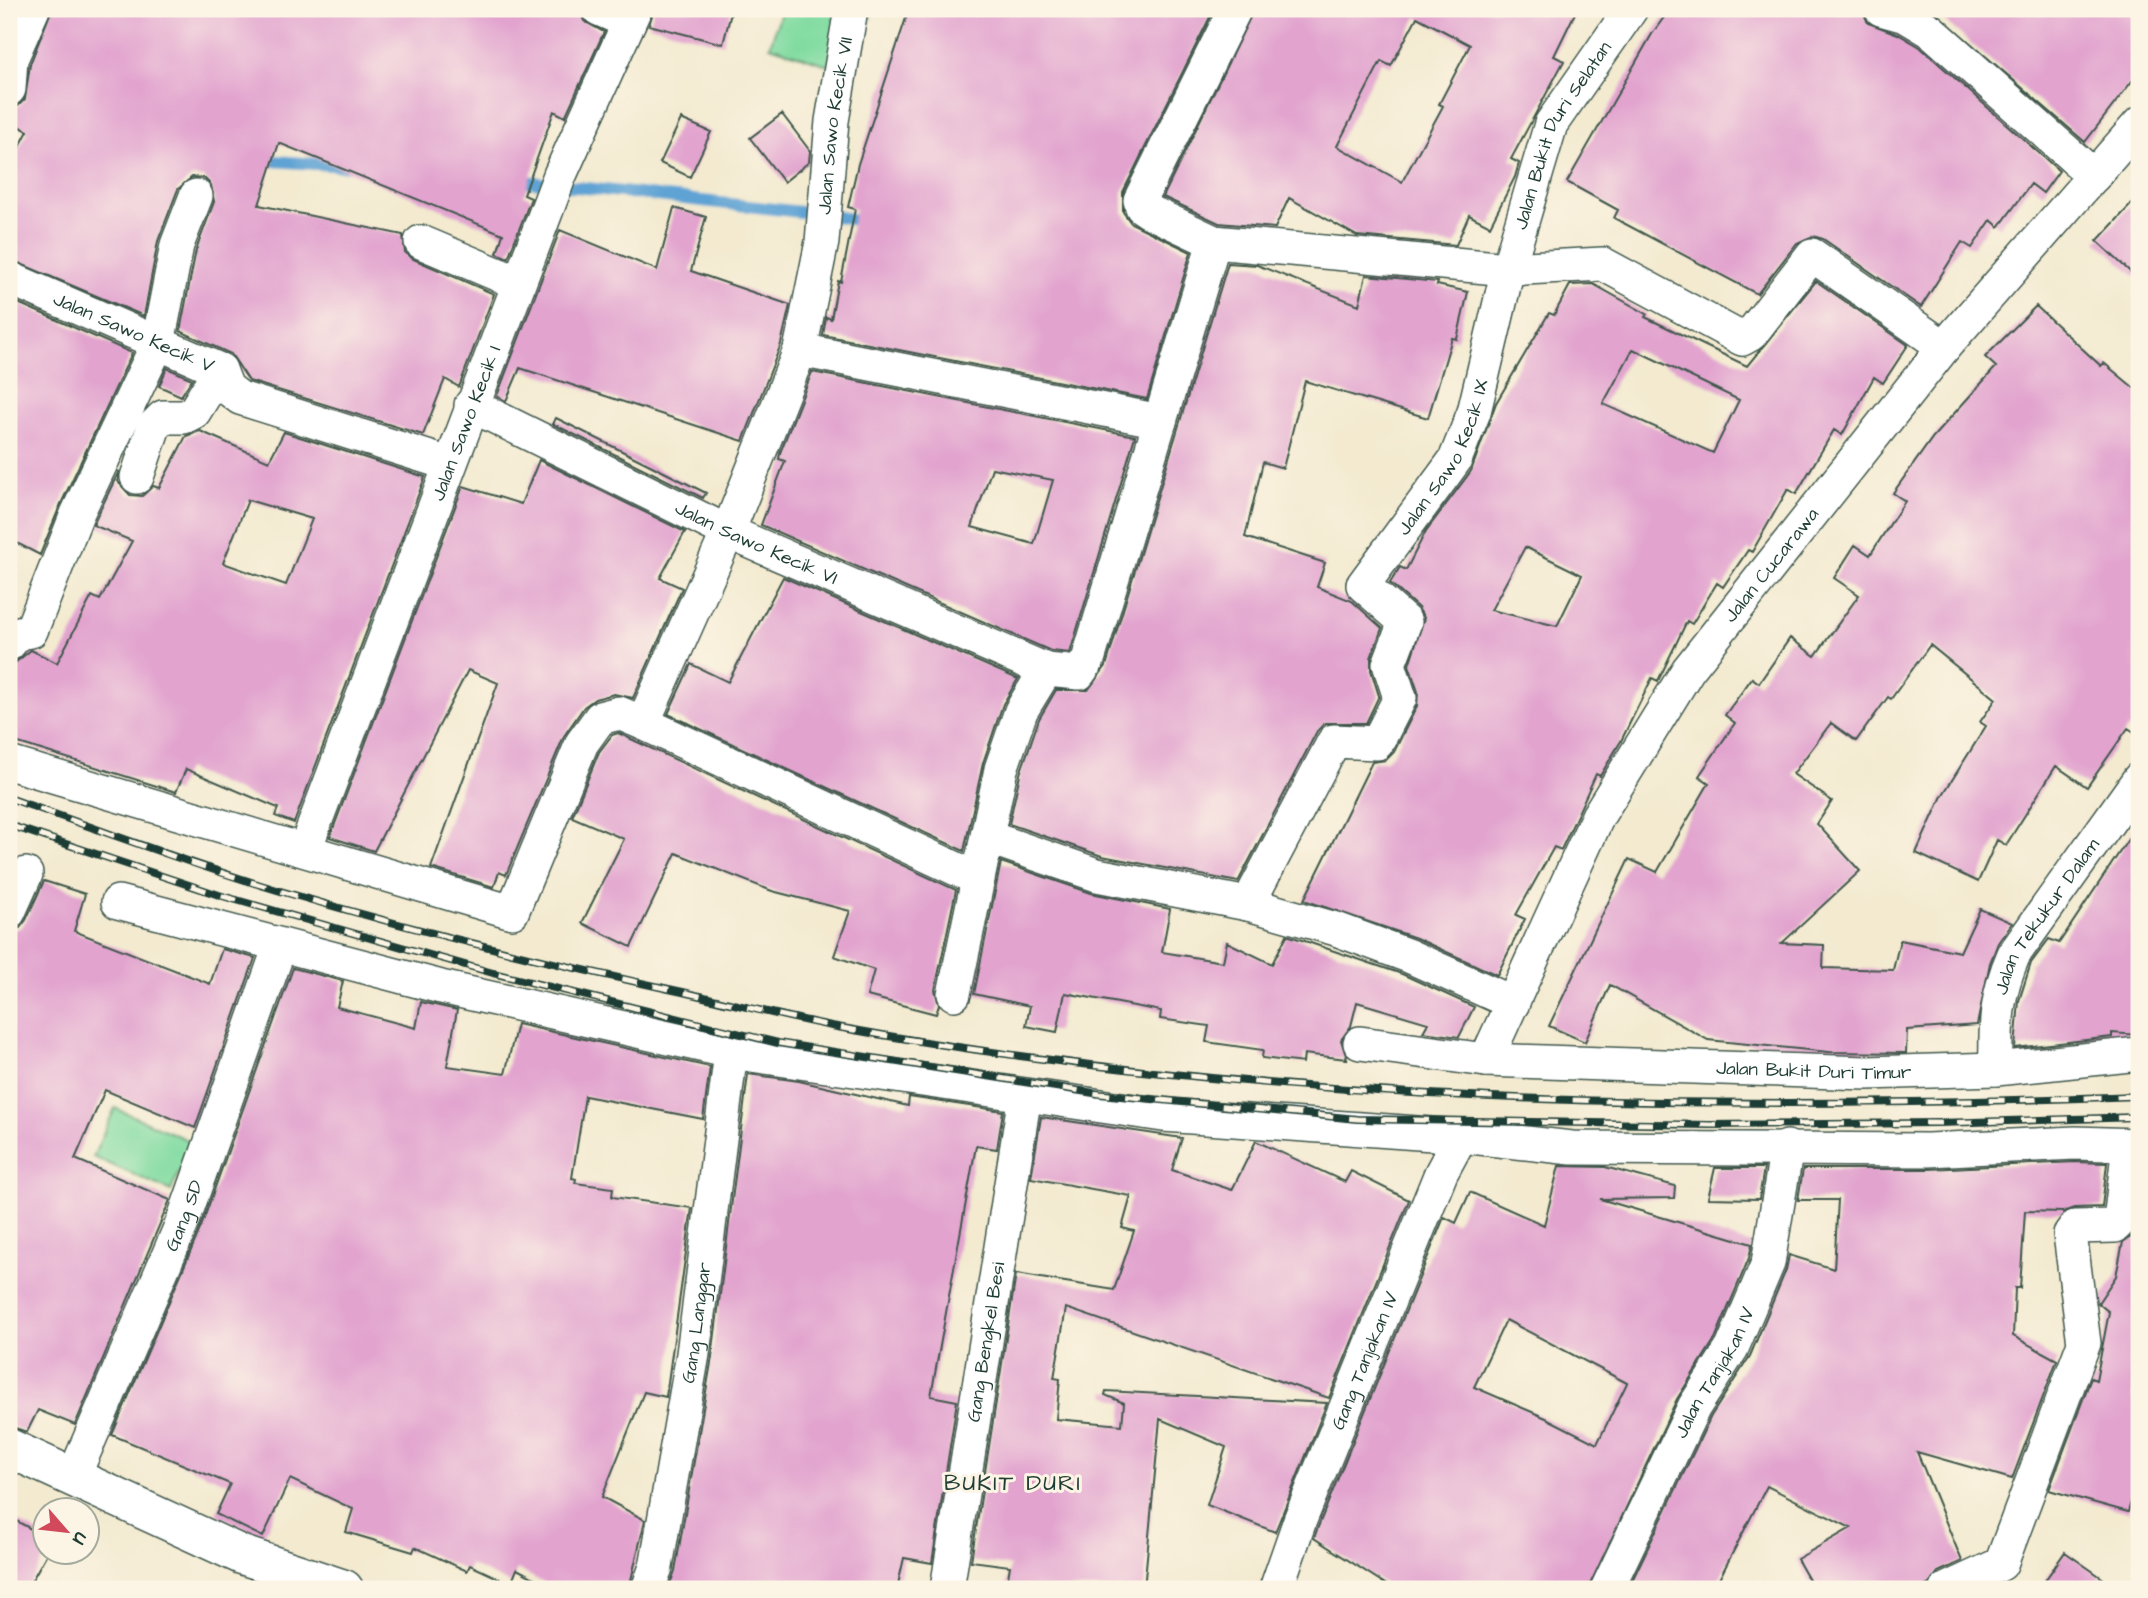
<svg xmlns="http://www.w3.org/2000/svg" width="2148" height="1598" viewBox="0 0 2148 1598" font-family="'Architects Daughter',sans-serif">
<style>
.green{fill:#81dba1;stroke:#508c6a;stroke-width:2}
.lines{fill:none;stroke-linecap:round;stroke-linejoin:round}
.stream{stroke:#5fa3d4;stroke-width:12}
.building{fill:#e2a4cf;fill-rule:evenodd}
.street-casing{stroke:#3f574b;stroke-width:36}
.secondary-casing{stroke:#3f574b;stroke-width:41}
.street{stroke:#fff;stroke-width:33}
.secondary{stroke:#fff;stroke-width:38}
.rail-casing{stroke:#1f3d34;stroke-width:8}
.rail{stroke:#fcf5e5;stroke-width:5;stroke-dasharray:16;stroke-linecap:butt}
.labels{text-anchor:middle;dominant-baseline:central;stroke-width:6;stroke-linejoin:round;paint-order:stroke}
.street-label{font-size:19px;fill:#1f3d34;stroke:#fcf5e5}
.quarter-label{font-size:23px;letter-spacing:2px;fill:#1f3d34;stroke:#fcf5e5}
</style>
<rect width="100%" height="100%" fill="#fcf5e5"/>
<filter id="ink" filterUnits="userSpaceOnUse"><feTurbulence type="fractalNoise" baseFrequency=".0143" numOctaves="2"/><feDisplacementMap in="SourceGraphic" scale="14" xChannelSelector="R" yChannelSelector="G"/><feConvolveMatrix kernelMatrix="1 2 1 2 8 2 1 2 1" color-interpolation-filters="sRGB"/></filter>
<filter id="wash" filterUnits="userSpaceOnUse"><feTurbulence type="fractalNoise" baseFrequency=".00686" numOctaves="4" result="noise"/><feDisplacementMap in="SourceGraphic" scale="28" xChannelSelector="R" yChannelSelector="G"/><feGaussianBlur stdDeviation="1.57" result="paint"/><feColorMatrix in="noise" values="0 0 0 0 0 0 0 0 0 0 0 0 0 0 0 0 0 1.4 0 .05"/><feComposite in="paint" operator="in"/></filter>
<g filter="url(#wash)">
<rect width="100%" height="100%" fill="#f3ead0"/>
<!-- green -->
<path class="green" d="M782 9H873L852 73 770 46Z
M115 1108 192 1142 171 1191 93 1157Z"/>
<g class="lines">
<!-- stream -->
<path class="stream" d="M260 160 346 166
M514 180 828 215 868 222"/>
</g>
<g id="blocks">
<!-- building -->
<path class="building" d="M52 9H580L584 21 604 32 565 117 554 111 524 195 531 198 508 258 497 253 503 234 279 143 259 205 403 235 405 253 413 259 494 294 459 387 445 379 423 435 249 381 231 354 180 331 196 250 214 202 211 185 204 178 192 177 178 189 158 241 144 316 9 259V167L28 131 9 121V108L18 106 25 99 30 64Z
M654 9H732L723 44 649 25Z
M909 9H1214L1123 192V212L1131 223 1191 252 1147 399 823 335 826 317 831 319 838 281 841 282 855 209 848 207 858 164Z
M1254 9H1577L1554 56 1564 61 1511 159 1519 163 1515 177 1490 226 1469 215 1456 245 1357 236 1289 198 1275 228 1219 223 1163 197ZM1417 17 1470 45 1439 104 1443 106 1402 182 1337 146 1381 61 1391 66Z
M1670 9H1862L1868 23 1898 34 1920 47 2059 171 2043 193 2031 184 1999 227 1991 220 1972 248 1962 242 1921 307 1823 239 1813 236 1797 243 1757 294 1614 218 1618 210 1567 182 1652 34Z
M1931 9H2139V72L2085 142Z
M782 114 810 151 809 162 784 182 750 138Z
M681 119 711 132 690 177 660 163Z
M2139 196V280L2097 241Z
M674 208 706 217 691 271 790 305 781 344 743 441 520 368 506 401 497 396 560 230 657 270Z
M1228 263 1257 265 1359 305 1366 275 1438 282 1437 285 1468 292 1457 339 1452 338 1428 418 1305 381 1283 468 1263 462 1245 537 1325 563 1317 587 1352 601 1382 628 1371 658V670L1379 696 1366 723H1325L1317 731 1238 882 1102 856 1009 824 1020 774 1039 719 1056 690H1088L1106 666Z
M1816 281 1908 345 1883 383 1874 377 1842 435 1834 430 1796 494 1788 489 1752 552 1748 550 1723 587 1717 583 1692 624 1687 621 1658 681 1652 678 1621 741 1600 776 1596 774 1561 850 1554 847 1516 915 1525 919 1497 975 1416 938 1304 900 1372 762 1386 760 1394 752 1417 706 1418 692 1409 665 1424 618 1418 608 1390 583 1400 567 1406 570 1426 531 1471 471 1496 403 1549 313 1554 315 1570 285 1593 284 1647 314 1645 317 1747 366ZM1633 349 1739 400 1713 453 1603 404ZM1525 547 1582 575 1557 626 1491 610Z
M9 299 132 353 60 506 40 555 9 539Z
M2036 306 2101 366 2104 363 2139 392V735L2128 728 2087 787 2056 766 2006 845 1997 840 1978 882 1916 853 1942 796 1986 726 1980 722 1996 699 1930 645 1891 699 1888 697 1856 741 1831 723 1793 774 1832 801 1817 824 1860 871 1782 943 1824 945 1823 968 1893 970 1900 940 1960 952 1980 909 2012 923 1998 943 1990 963 1977 1025 1907 1030 1906 1053 1829 1052 1708 1040 1610 985 1585 1042 1549 1026 1629 859 1657 872 1709 783 1699 776 1735 723 1725 715 1752 678 1759 683 1790 638 1815 656 1859 595 1834 578 1855 545 1870 555 1905 501 1893 493 1933 437 1996 367 1985 357Z
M167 368 192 379 181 396 159 386Z
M812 372 1135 436 1070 653 1051 651 761 525 785 461 779 459 780 453ZM992 468 1053 480 1034 544 972 527Z
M556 418 706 493 703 498 553 424Z
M200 431 269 461 284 432 425 477 294 823 275 816 278 808 186 769 176 792 9 740V663L16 662 31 650 57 663 92 596 100 600 132 541 93 525 119 471 118 482 130 495 142 496 153 486 159 488 186 436ZM248 500 312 519 286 585 223 563Z
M539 460 685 532 660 578 682 588 633 698 614 694 595 699 584 707 564 736 506 875 499 872 494 887 431 868 498 683 468 670 374 851 330 837 463 486 521 504Z
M783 577 1018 679 1003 704 983 763 964 851 668 714 691 664 728 682Z
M618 733 956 890 935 990 939 1005 936 1014 867 996 874 970 834 956 850 911 772 891 676 853 631 947 582 923 624 839 572 817 599 752 612 735Z
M2139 823V1035L2112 1033V1037L2015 1048 2019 1001 2031 963 2049 939 2059 943Z
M1001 862 1091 893 1170 909 1162 952 1223 962 1227 942 1272 964 1287 935 1402 974 1474 1007 1459 1037 1423 1032 1428 1023 1357 1002 1351 1026 1341 1040 1347 1059 1304 1054 1303 1063 1262 1058 1263 1050 1206 1042 1209 1026 1160 1019 1161 1011 1065 993 1057 1032 1026 1026 1030 1006 974 994Z
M44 881 85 894 74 931 210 984 222 949 255 958 195 1128 105 1090 75 1159 170 1200 75 1425 38 1410 27 1432 9 1426V931L20 928 26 920Z
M293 968 343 981 337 1007 416 1028 421 1002 457 1010 447 1066 505 1074 517 1024 710 1067 703 1119 585 1096 572 1178 576 1179 575 1183 613 1188 612 1197 692 1208 666 1397 644 1392 602 1497 645 1520 629 1589H555L517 1569 511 1584 470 1565 467 1571 415 1547 413 1552 346 1532 353 1509 290 1479 263 1537 216 1514 230 1484 112 1435 201 1227Z
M748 1074 799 1081 908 1106 909 1097 1003 1111 997 1149 976 1146 931 1396 957 1401 932 1563 904 1558 897 1589H668L675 1571 712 1357Z
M1041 1117 1182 1138 1172 1170 1232 1190 1256 1141 1345 1182 1351 1171 1409 1200 1329 1398 1066 1308 1054 1378 1060 1379 1056 1419 1122 1425 1124 1403 1105 1395 1106 1391 1327 1403 1275 1532 1207 1505 1226 1447 1160 1419 1144 1589H1006L1010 1566 971 1561 1016 1274 1114 1290 1134 1231 1122 1228 1131 1196 1031 1178Z
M2075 1162 2107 1163 2102 1207 2074 1208 2063 1212 2025 1211 2020 1288H2015L2013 1336 2057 1360 2012 1479 1917 1452 1962 1561 1938 1572 1929 1584 1920 1589H1814L1797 1559 1851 1528 1767 1486 1714 1589H1628L1711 1416 1750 1356 1786 1270 1789 1255 1834 1269 1838 1200H1798L1803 1169H1929Z
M1559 1166 1605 1167 1675 1186 1674 1198 1600 1199 1752 1244 1749 1258 1715 1339 1677 1399 1588 1589H1393L1314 1538 1318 1527 1444 1217 1456 1223 1470 1192 1544 1225ZM1506 1320 1627 1383 1597 1444 1546 1418 1474 1387Z
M1715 1168H1764L1759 1199 1708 1198Z
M2131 1237 2139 1238V1367L2133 1398 2139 1400V1475L2128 1512 2049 1490 2091 1378 2096 1380 2109 1312 2098 1303 2116 1276 2123 1242Z
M9 1517 46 1537V1555L27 1589H9Z
M2065 1552 2118 1589H2039Z"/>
</g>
</g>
<g filter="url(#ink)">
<use href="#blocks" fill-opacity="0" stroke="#3f574b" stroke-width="2"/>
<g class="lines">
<defs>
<g id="street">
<path d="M599 9 629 22"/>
<path d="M1235 9 1140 200 1142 207 1148 211 1214 242 1508 269 1603 264 1742 339 1751 334 1812 255 1944 347"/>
<path d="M1881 9 1906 16 1931 31 2094 176"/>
<path d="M9 89 11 59 33 9"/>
<path d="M421 242 518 283"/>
<path id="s1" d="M9 278 220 370 227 388 240 398 449 464"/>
<path d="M800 350 1160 421"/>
<path id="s2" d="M471 405 728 532 1046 670"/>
<path d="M137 477 154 426 163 417H184L194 412 220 370"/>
<path d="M9 644 18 633 31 631 77 514 158 343 177 245 196 196"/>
<path d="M643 723 978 879"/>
<path id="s3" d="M9 763 512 912 582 743 600 718 619 713 643 723 728 532 800 350 822 242 832 121 851 9"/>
<path d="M987 837 1097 875 1248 904 1336 929 1409 956 1513 1003"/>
<path id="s4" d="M307 844 560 175 635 9"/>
<path d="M118 902 441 987 731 1052 1163 1115 1461 1136 1572 1148 1928 1150 2075 1143 2139 1145"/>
<path id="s5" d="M1248 904 1334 741 1377 743 1400 698 1389 664 1405 622 1363 585 1455 460 1474 412 1508 269 1551 124 1631 9"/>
<path d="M9 912 26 874"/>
<path d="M954 994 1001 769 1021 711 1046 670 1079 673 1088 660 1214 242"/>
<path id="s6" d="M1360 1043 1486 1060 1867 1073 1996 1069 2139 1054"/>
<path id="s7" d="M1486 1060 1598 816 1688 670 1944 347 2139 124"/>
<path id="s8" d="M1996 1069C1995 1025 1996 995 2014 954L2139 779"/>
<path id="s9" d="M73 1478 183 1221 280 946"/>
<path id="s10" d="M648 1589 656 1567 693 1354 731 1052"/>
<path id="s11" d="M947 1589 1025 1095"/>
<path id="s12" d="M1276 1589 1300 1520 1441 1173 1461 1136"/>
<path id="s13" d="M1607 1589 1694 1407 1732 1348 1768 1263 1787 1147"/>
<path d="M1947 1589 2001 1564 2084 1343 2070 1234 2075 1227 2115 1226 2120 1221 2129 1145"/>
</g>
<path id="secondary" d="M9 1448 242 1555 344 1589"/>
</defs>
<!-- street casing -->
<use href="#street" class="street-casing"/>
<!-- secondary casing -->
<use href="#secondary" class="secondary-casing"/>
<!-- street -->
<use href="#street" class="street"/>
<!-- secondary -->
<use href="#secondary" class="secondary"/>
<defs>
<path id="rail" d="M9 798C98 829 186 863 277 890 409 929 543 962 678 991 731 1003 784 1017 837 1027 1266 1105 1705 1112 2139 1096
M9 825 219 895 493 973 778 1043 1100 1094 1357 1119 1710 1125 1938 1123 2139 1117"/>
</defs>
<!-- rail casing -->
<use href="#rail" class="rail-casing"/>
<!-- rail -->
<use href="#rail" class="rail"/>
</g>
</g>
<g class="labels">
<!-- street labels -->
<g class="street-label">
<text stroke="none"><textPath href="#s3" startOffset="1416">Jalan Sawo Kecik VII</textPath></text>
<text stroke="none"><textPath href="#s5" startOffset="914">Jalan Bukit Duri Selatan</textPath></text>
<text stroke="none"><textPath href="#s1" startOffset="136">Jalan Sawo Kecik V</textPath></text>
<text stroke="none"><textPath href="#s4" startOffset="450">Jalan Sawo Kecik I</textPath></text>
<text stroke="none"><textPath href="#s5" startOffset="567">Jalan Sawo Kecik IX</textPath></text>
<text stroke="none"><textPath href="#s2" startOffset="317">Jalan Sawo Kecik VI</textPath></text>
<text stroke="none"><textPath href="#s7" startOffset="574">Jalan Cucarawa</textPath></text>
<text stroke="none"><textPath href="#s8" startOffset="166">Jalan Tekukur Dalam</textPath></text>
<text stroke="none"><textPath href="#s6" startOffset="455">Jalan Bukit Duri Timur</textPath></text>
<text stroke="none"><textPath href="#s9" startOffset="285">Gang SD</textPath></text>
<text stroke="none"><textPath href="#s10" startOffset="271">Gang Langgar</textPath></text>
<text stroke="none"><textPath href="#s11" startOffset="250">Gang Bengkel Besi</textPath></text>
<text stroke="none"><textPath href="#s12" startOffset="245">Gang Tanjakan IV</textPath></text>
<text stroke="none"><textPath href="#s13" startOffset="242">Jalan Tanjakan IV</textPath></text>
</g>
<!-- quarter labels -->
<g class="quarter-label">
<text x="1013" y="1483">BUKIT DURI</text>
</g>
</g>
<!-- margin -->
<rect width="2148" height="1598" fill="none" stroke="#fcf5e5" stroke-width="35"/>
<!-- north arrow -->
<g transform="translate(66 1531) rotate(118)"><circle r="33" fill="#fcf5e5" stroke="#a4ab9e" stroke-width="2"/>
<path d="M0-5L12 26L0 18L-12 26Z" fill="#d1495b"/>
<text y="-10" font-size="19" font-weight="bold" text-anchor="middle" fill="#1f3d34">U</text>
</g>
</svg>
